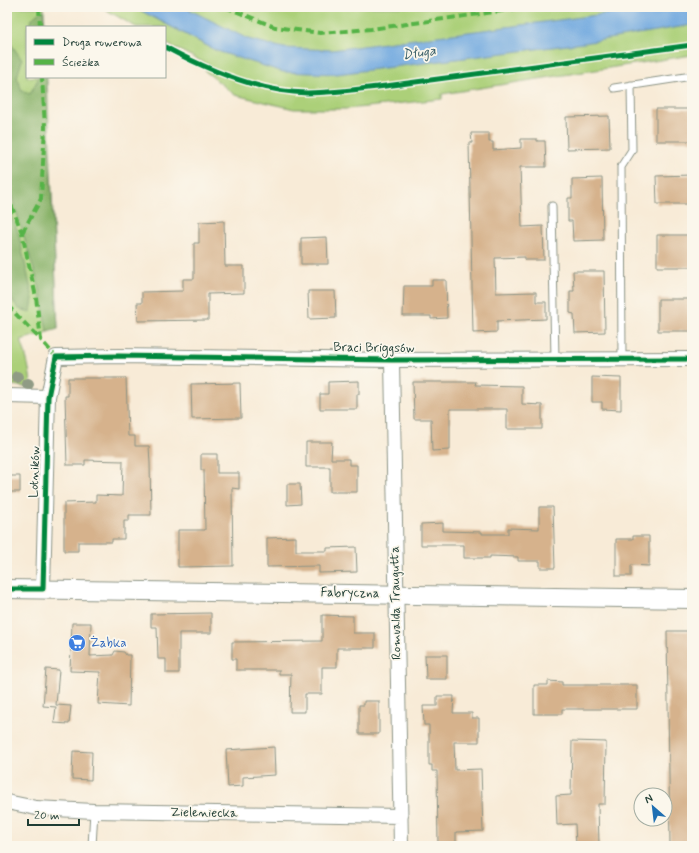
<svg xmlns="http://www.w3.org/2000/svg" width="699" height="853" viewBox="0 0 699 853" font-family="Mynerve,sans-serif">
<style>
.green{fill:#acd079;stroke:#668656}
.forest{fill:#89b269;stroke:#54784e}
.water{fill:#6fa8df;stroke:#47728a}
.building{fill:#d6b28c}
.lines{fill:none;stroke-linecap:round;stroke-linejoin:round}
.service-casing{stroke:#8c9486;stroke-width:9}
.minor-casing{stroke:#8c9486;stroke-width:16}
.tertiary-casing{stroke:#8c9486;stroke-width:20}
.service{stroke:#fff;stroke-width:7}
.minor{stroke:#fff;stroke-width:14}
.tertiary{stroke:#fff;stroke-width:18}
.quiet{stroke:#55b346;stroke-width:4;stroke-dasharray:8 4;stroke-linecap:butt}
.cycleway-casing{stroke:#fbf7ec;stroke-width:8}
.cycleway{stroke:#00873e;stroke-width:5}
.tree{fill:#909b85}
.labels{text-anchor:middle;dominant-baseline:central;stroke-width:3.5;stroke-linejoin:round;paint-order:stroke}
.street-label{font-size:13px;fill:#1f3d34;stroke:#fbf7ec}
.shop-label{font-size:13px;fill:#366cbe;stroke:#fbf7ec;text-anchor:start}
.water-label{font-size:14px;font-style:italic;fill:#375d67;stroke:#fbf7ec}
</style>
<rect width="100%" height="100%" fill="#fbf7ec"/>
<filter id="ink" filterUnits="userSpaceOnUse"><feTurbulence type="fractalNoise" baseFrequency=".025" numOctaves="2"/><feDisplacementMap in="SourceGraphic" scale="8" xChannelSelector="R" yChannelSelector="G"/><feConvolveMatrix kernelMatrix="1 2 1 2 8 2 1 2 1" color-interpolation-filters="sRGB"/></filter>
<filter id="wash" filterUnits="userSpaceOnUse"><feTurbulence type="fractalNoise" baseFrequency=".012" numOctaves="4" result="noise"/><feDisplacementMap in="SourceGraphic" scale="16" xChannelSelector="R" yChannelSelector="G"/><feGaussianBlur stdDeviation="0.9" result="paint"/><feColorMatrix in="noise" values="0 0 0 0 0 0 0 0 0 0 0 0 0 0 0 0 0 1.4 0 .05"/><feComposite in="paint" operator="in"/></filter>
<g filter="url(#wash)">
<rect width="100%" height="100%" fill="#f8ebd7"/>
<!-- green -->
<path class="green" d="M7 7H44L45 27H27V77H47L58 329 21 340C26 355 30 369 31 385L25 387 7 384Z
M101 7H134L217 51 229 31 184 7H692V55L442 94V99L347 109H294L235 95 205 71 209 65 165 43V27H136Z"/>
<!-- forest -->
<path class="forest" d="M43 10 44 27H29C30 18 36 15 43 10Z
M7 38 22 60 17 77 22 91 30 94 39 77H46L58 329 47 331 39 286 7 181Z
M7 207 18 232 33 299 31 312 19 309 12 300 7 285Z"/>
<!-- water -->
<path class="water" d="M134 7H184L248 39 284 48 332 50 657 7H692V25L584 43 337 74 283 72 217 51Z"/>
<g id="blocks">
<!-- building -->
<path class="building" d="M656 109H692V141H656Z
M609 116 610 148 567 149 566 117Z
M471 133H489V142H493V150L521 148V139H537V141H545L546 167H520L522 227 543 226 544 260H525V257L495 258 496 293 536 292V302H546V319L497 321V332L473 333 469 143H472Z
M692 175V204H657L656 176Z
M602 178 603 240 573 241 572 221H568V198H572V179Z
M224 221 225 266H244V293L208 294V320L138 321 137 303H142V292L183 291V279H194V243H199V222Z
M657 235H692V267H657Z
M327 237 328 264H301V238Z
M573 271H604L605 332 575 333 574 314 570 313V291H574Z
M432 280H446L447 318 431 319V316H403L404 286H432Z
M308 291H335L336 318 309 319Z
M658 299H692V331H658Z
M592 377 621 378V410L602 409V402H592Z
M68 378H126L128 436H135V446H149L150 463 151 515H129V521H124V539H112V542H78V551H64V503L96 502V495L122 496 123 461 85 460V465H67L65 396H68Z
M359 381V394H357V409H320V394H328V382Z
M413 382H476L475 385 522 386V404L542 405V429H507V409H450V450L432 451 431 419H414Z
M240 383 241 418 192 419 191 384Z
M306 442H332L331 459H349V465H357V492H330V467H306Z
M201 454H217V473H239V489L232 488 233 566 178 567V530H205L204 470H201Z
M7 476H20V492H7Z
M287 484H300L301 504 287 505Z
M539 507H553L555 568H540V561H518V557L490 556V558H464V545H421V524L443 523V531L482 532V534H508V528L539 529Z
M633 536H649V566L631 565V576H616V539H633Z
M296 537V551H327V548L356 547 357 572 319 573V566L267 567V538Z
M211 613V633H179V673H166V659H158L157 627H151V614Z
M322 615 353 616V633H375V648H337V667H322V694H305V712H290L291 674H279V670H236V659H232V642L322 641Z
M72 623H91L90 656 113 655 115 651 124 652 126 655H130L129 706 98 704 100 672 70 671Z
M667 631H692V846H670Z
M425 655H447V679H426Z
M46 669 59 670 56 705 71 706 69 724 54 723 56 707 43 706Z
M548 681 562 682V685H637V709H562V714H534V685H548Z
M437 696H454L453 713H472V718H479V742H454L455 770 481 769 483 831 456 832V846H438L437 771H432V765H429V725H424L423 706H437Z
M364 701H379V734H359V705H364Z
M572 741 606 742 605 804H598L599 846H576L575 824 557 825 556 796 571 795Z
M274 747 275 775 243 777V786L228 787 226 750Z
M73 751 92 752 91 780 72 779Z"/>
</g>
</g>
<g filter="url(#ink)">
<use href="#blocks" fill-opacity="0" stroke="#8c9486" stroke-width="1"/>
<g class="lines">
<defs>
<path id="service" d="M614 88 692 76
M552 206 555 359
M622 359 621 167 632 150 631 85
M92 846 94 811"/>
<path id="minor" d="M392 360 401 846
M7 396 48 397
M43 589 48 397 56 357 118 356 392 360 692 359
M7 802 36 808 94 811 401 816"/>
<path id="tertiary" d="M7 589 692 599"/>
</defs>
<!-- service casing -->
<use href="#service" class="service-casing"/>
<!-- minor casing -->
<use href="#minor" class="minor-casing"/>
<!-- tertiary casing -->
<use href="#tertiary" class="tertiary-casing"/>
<!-- service -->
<use href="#service" class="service"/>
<!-- minor -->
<use href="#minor" class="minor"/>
<!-- tertiary -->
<use href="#tertiary" class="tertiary"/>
<!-- quiet -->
<path class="quiet" d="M39 7 40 27
M225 7 275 27 320 33 371 29 530 7
M7 194 22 233 36 297 41 340 56 357
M22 233 41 199 45 127 42 77
M7 305 41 340"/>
<defs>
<path id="cycleway" d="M165 47C206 69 260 92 307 93 331 93 354 90 378 87L692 45
M7 589H43L48 397 56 357 118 356 392 360 692 359"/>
</defs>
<!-- cycleway casing -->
<use href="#cycleway" class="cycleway-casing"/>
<!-- cycleway -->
<use href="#cycleway" class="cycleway"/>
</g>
<!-- trees -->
<g class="tree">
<circle cx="17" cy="377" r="6"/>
<circle cx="28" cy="384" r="6"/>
</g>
</g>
<!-- icons -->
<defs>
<symbol id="supermarket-disc" viewBox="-11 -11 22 22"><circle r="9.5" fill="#3f7fe0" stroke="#fbf7ec"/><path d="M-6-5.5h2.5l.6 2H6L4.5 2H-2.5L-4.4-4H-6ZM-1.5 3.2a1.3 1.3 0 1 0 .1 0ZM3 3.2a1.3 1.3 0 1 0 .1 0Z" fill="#fff"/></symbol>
</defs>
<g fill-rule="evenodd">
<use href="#supermarket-disc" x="67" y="633" width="20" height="20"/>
</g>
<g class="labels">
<!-- street labels -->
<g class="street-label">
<text transform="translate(374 348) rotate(1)">Braci Briggsów</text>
<text transform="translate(35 472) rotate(-88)">Lotników</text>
<text transform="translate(350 593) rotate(1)">Fabryczna</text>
<text transform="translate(396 603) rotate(-91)">Romualda Traugutta</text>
<text transform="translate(204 813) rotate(1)">Zieleniecka</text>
</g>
<!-- shop labels -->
<g class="shop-label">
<text x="90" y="643">Żabka</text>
</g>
<!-- water labels -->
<g class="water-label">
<text transform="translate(419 53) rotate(-8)">Długa</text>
</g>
</g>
<!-- margin -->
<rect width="699" height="853" fill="none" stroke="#fbf7ec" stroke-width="24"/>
<!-- legend -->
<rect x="26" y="26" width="140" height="52" fill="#fbf7ec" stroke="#a3ada2"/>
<rect x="34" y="39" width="20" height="6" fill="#00873e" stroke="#a3ada2"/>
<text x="62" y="46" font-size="12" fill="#1f3d34">Droga rowerowa</text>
<rect x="34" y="59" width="20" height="6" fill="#55b346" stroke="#a3ada2"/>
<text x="62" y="66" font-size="12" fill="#1f3d34">Ścieżka</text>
<!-- north arrow -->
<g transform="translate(653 807) rotate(332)"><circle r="19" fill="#fbf7ec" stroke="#a3ada2"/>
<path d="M0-3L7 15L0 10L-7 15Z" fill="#1f6fb2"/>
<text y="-6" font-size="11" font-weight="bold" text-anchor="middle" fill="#1f3d34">N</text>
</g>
<!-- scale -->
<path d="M28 819v6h51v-6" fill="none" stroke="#1f3d34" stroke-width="2"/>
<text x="34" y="819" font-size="12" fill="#1f3d34" stroke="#fbf7ec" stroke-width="3" paint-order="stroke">20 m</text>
</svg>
